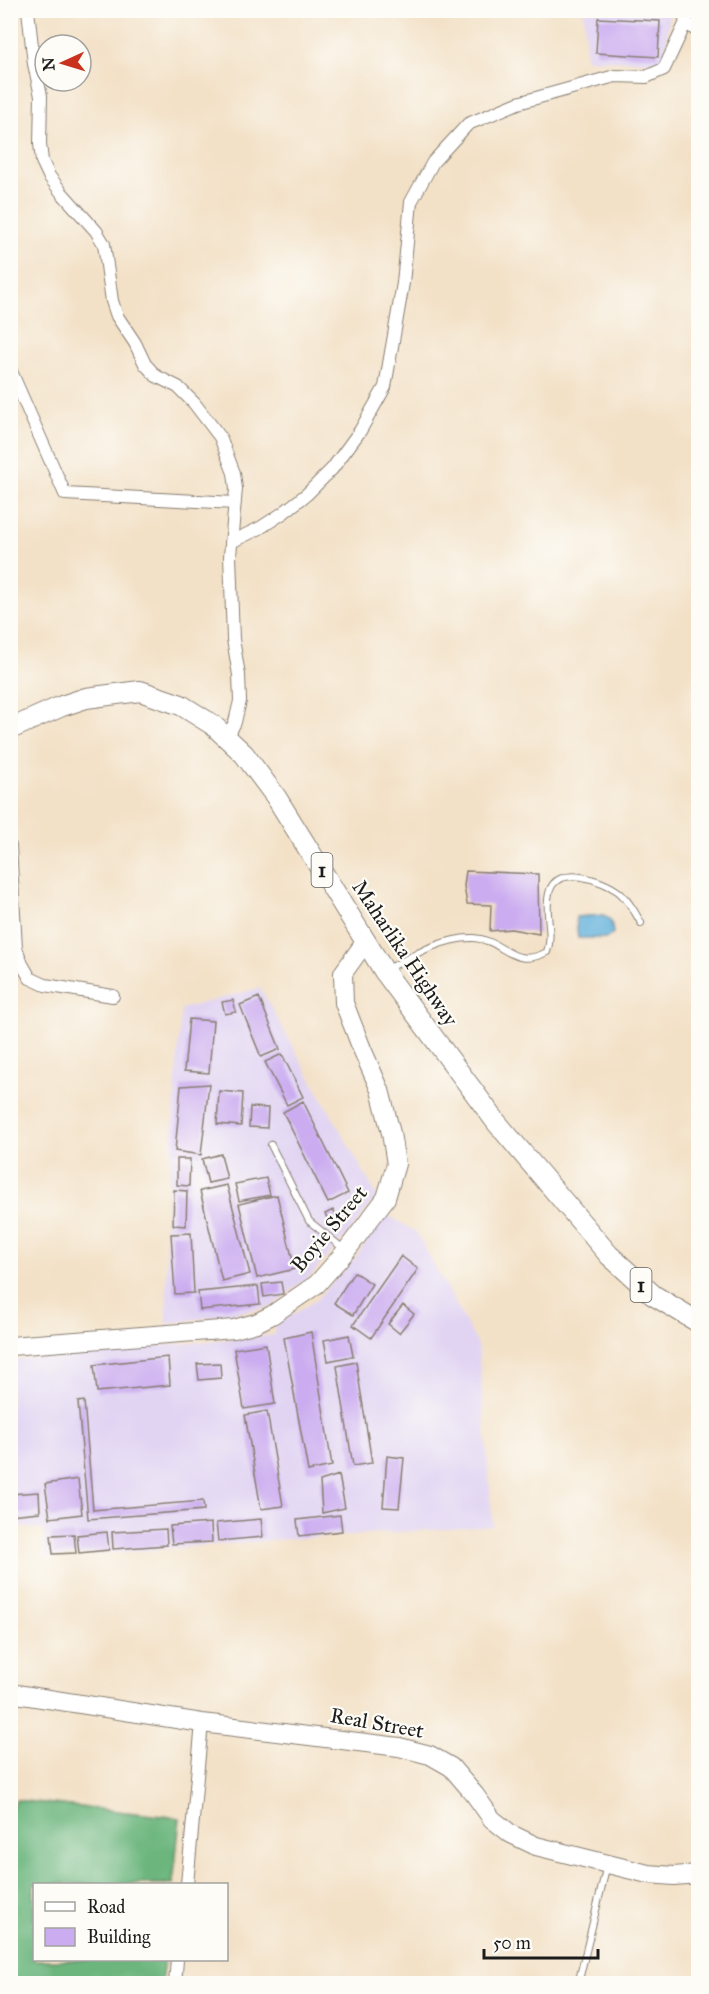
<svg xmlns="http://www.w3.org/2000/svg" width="709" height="1994" viewBox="0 0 709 1994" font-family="'IM FELL Great Primer',serif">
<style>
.built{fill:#e1d4f3}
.forest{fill:#6cb67e;stroke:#44694d;stroke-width:1.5}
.water{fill:#60b0db;stroke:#3e667c;stroke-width:1.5}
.building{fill:#cbacf0}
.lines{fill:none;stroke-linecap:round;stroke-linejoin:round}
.lane-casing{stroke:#887e72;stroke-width:8}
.street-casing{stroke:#887e72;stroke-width:14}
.secondary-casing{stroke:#887e72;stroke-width:20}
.primary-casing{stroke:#887e72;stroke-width:22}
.lane{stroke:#fff;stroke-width:6}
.street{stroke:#fff;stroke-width:12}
.secondary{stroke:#fff;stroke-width:18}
.primary{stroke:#fff;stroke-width:20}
.labels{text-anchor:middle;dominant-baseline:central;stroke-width:4.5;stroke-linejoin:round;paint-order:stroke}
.shield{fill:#fdfcf7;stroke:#605f5e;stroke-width:1.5}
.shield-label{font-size:20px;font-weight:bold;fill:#1c1c1c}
.street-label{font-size:21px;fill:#1c1c1c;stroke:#fdfcf7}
</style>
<rect width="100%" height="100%" fill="#fdfcf7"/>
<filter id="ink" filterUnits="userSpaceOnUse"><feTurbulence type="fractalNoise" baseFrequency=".0167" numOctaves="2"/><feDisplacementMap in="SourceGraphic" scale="12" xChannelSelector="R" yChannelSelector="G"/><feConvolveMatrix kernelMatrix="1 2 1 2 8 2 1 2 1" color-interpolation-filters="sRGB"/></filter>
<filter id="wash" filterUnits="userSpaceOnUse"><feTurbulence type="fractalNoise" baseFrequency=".008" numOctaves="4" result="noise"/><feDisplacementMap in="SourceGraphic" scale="24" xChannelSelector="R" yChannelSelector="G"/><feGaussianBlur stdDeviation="1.35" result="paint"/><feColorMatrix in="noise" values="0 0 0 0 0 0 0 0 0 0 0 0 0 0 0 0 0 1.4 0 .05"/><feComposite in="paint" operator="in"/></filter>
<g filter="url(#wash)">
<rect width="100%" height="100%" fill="#f3e1c7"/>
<!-- built -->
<path class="built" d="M584 11H670L664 62 586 59Z
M260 988 377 1196 352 1229 312 1274 271 1307 167 1324 166 1225 181 1009Z
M387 1215 416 1232 478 1345 493 1526 288 1539 46 1558 44 1530 11 1525V1360L274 1335V1326L316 1300 355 1258Z"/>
<!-- forest -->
<path class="forest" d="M16 1800 180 1818 173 1884H34V1960H164L161 1983H11L10 1813Z"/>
<!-- water -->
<path class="water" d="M604 915 611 921 613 933 607 938H578L576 917Z"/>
<g id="blocks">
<!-- building -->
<path class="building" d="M598 18 660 21 658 57 596 53Z
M466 871 538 874 539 934 511 929 490 931 491 905 467 904 464 886Z
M259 997 280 1049 261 1057 240 1005Z
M233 1000 236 1012 225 1014 222 1002Z
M189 1019 213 1021 209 1073 184 1071Z
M282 1054 303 1097 287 1105 265 1062Z
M209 1084 201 1155 175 1151 181 1086Z
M219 1091 243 1093 241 1126 217 1124Z
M303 1101 348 1193 328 1203 283 1112Z
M250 1107 268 1108 267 1128 249 1127Z
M221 1154 227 1179 208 1183 202 1159Z
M177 1159H190L189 1186 177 1185Z
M266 1178 270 1195 239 1201 235 1184Z
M227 1185 250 1274 222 1281 200 1191Z
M174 1190 187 1191 186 1226 173 1225Z
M277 1195 295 1269 257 1278 239 1204Z
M333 1210 340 1223 332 1227 325 1214Z
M191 1233 194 1293 175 1294 171 1234Z
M401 1256 418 1269 371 1338 353 1325Z
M354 1272 372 1284 353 1315 334 1303Z
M281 1282 283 1294 264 1297 262 1284Z
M258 1286 260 1304 200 1310 198 1292Z
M403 1305 414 1314 399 1333 388 1324Z
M311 1332 332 1466 308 1471 284 1338Z
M349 1335 353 1356 328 1361 324 1340Z
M266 1344 275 1404 244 1409 234 1349Z
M168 1357 170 1385 97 1392 94 1365Z
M356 1362 372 1463 353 1466 337 1366Z
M220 1363 221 1378 199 1380 197 1364Z
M84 1401 93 1510 203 1501 204 1510 88 1519 78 1402Z
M267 1411 283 1506 261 1509 245 1415Z
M387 1456 404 1458 399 1508 383 1507Z
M339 1475 345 1508 322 1513 320 1481Z
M78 1479 82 1514 50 1518 45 1484Z
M39 1492 40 1512 10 1515V1494Z
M340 1515 342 1531 299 1536 297 1520Z
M261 1519 263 1537 218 1541 216 1523Z
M211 1523 212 1542 172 1544 170 1526Z
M166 1529 167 1545 113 1549 112 1532Z
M107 1532 109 1550 79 1553 77 1535Z
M74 1534 76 1553 53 1554 51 1535Z"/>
</g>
</g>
<g filter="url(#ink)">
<use href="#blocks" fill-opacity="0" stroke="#887e72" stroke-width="1.5"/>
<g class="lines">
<defs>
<path id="lane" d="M388 969C413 955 444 937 474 938 504 940 512 970 547 952 554 933 544 913 549 893 556 863 604 880 620 893 629 901 635 912 641 923
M271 1145 309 1221 345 1250
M578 1984 607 1865"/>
<path id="street" d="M28 10 34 64 41 96 40 144 42 161 49 176 62 193 96 231 104 244 112 301 117 316 135 343 145 364 156 376 178 387 194 403 220 437 234 473 236 489 230 556 233 639 239 675 240 701 235 722 227 738
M682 10 686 22 698 32
M10 369 65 494 235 503
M231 542 260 528 283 513 307 494 332 469 360 431 385 387 403 283 411 202 433 162 468 124 518 103 615 76 646 77 664 69 686 22
M10 846 16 948 22 964 30 978 45 985 113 996
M187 1884 202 1723
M175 1984 177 1960"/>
<path id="secondary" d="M10 1346 234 1329 256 1323 272 1315 317 1284 346 1251 386 1198 396 1164 391 1133 380 1090 362 1049 344 1003 343 973 366 941
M10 1693 202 1723 399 1747 430 1755 451 1767 475 1795 492 1819 511 1834 536 1846 648 1874 674 1876 698 1874"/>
<path id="primary" d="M10 729 62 706 86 698 140 691 181 705 213 725 244 754 276 797 384 971 497 1123 609 1255 653 1295 698 1322"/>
</defs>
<!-- lane casing -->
<use href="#lane" class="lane-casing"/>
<!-- street casing -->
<use href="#street" class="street-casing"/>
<!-- secondary casing -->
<use href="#secondary" class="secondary-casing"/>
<!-- primary casing -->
<use href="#primary" class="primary-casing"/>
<!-- lane -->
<use href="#lane" class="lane"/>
<!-- street -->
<use href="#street" class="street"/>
<!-- secondary -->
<use href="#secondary" class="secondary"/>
<!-- primary -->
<use href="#primary" class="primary"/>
</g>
</g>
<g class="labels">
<!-- shield labels -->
<g class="shield">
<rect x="311.5" y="853" width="21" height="34" rx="4.5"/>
<rect x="630.5" y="1268" width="21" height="34" rx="4.5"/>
</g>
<g class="shield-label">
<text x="322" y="870">1</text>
<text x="641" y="1285">1</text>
</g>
<!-- street labels -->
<g class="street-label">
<text transform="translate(405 953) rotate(56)">Maharlika Highway</text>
<text transform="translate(329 1229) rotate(-50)">Boyie Street</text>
<text transform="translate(377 1723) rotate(10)">Real Street</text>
</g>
</g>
<!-- margin -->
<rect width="709" height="1994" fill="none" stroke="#fdfcf7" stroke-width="36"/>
<!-- legend -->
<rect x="33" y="1883" width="195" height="78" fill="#fdfcf7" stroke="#a3a29f" stroke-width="1.5"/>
<rect x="45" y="1902" width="30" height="9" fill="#ffffff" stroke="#a3a29f" stroke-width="1.5"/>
<text x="87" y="1913" font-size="18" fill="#1c1c1c">Road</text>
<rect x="45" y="1928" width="30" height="18" fill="#cbacf0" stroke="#a3a29f" stroke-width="1.5"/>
<text x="87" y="1943" font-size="18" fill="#1c1c1c">Building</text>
<!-- north arrow -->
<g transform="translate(63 63) rotate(266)"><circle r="28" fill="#fdfcf7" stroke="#a3a29f" stroke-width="1.5"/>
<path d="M0-4.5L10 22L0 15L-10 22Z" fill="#c8321e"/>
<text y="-9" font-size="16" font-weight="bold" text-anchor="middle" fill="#1c1c1c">N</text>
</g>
<!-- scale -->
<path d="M484 1949v9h114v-9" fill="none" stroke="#1c1c1c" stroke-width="3"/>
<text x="493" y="1949" font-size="18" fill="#1c1c1c" stroke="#fdfcf7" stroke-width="4.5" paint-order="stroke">50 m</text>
</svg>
